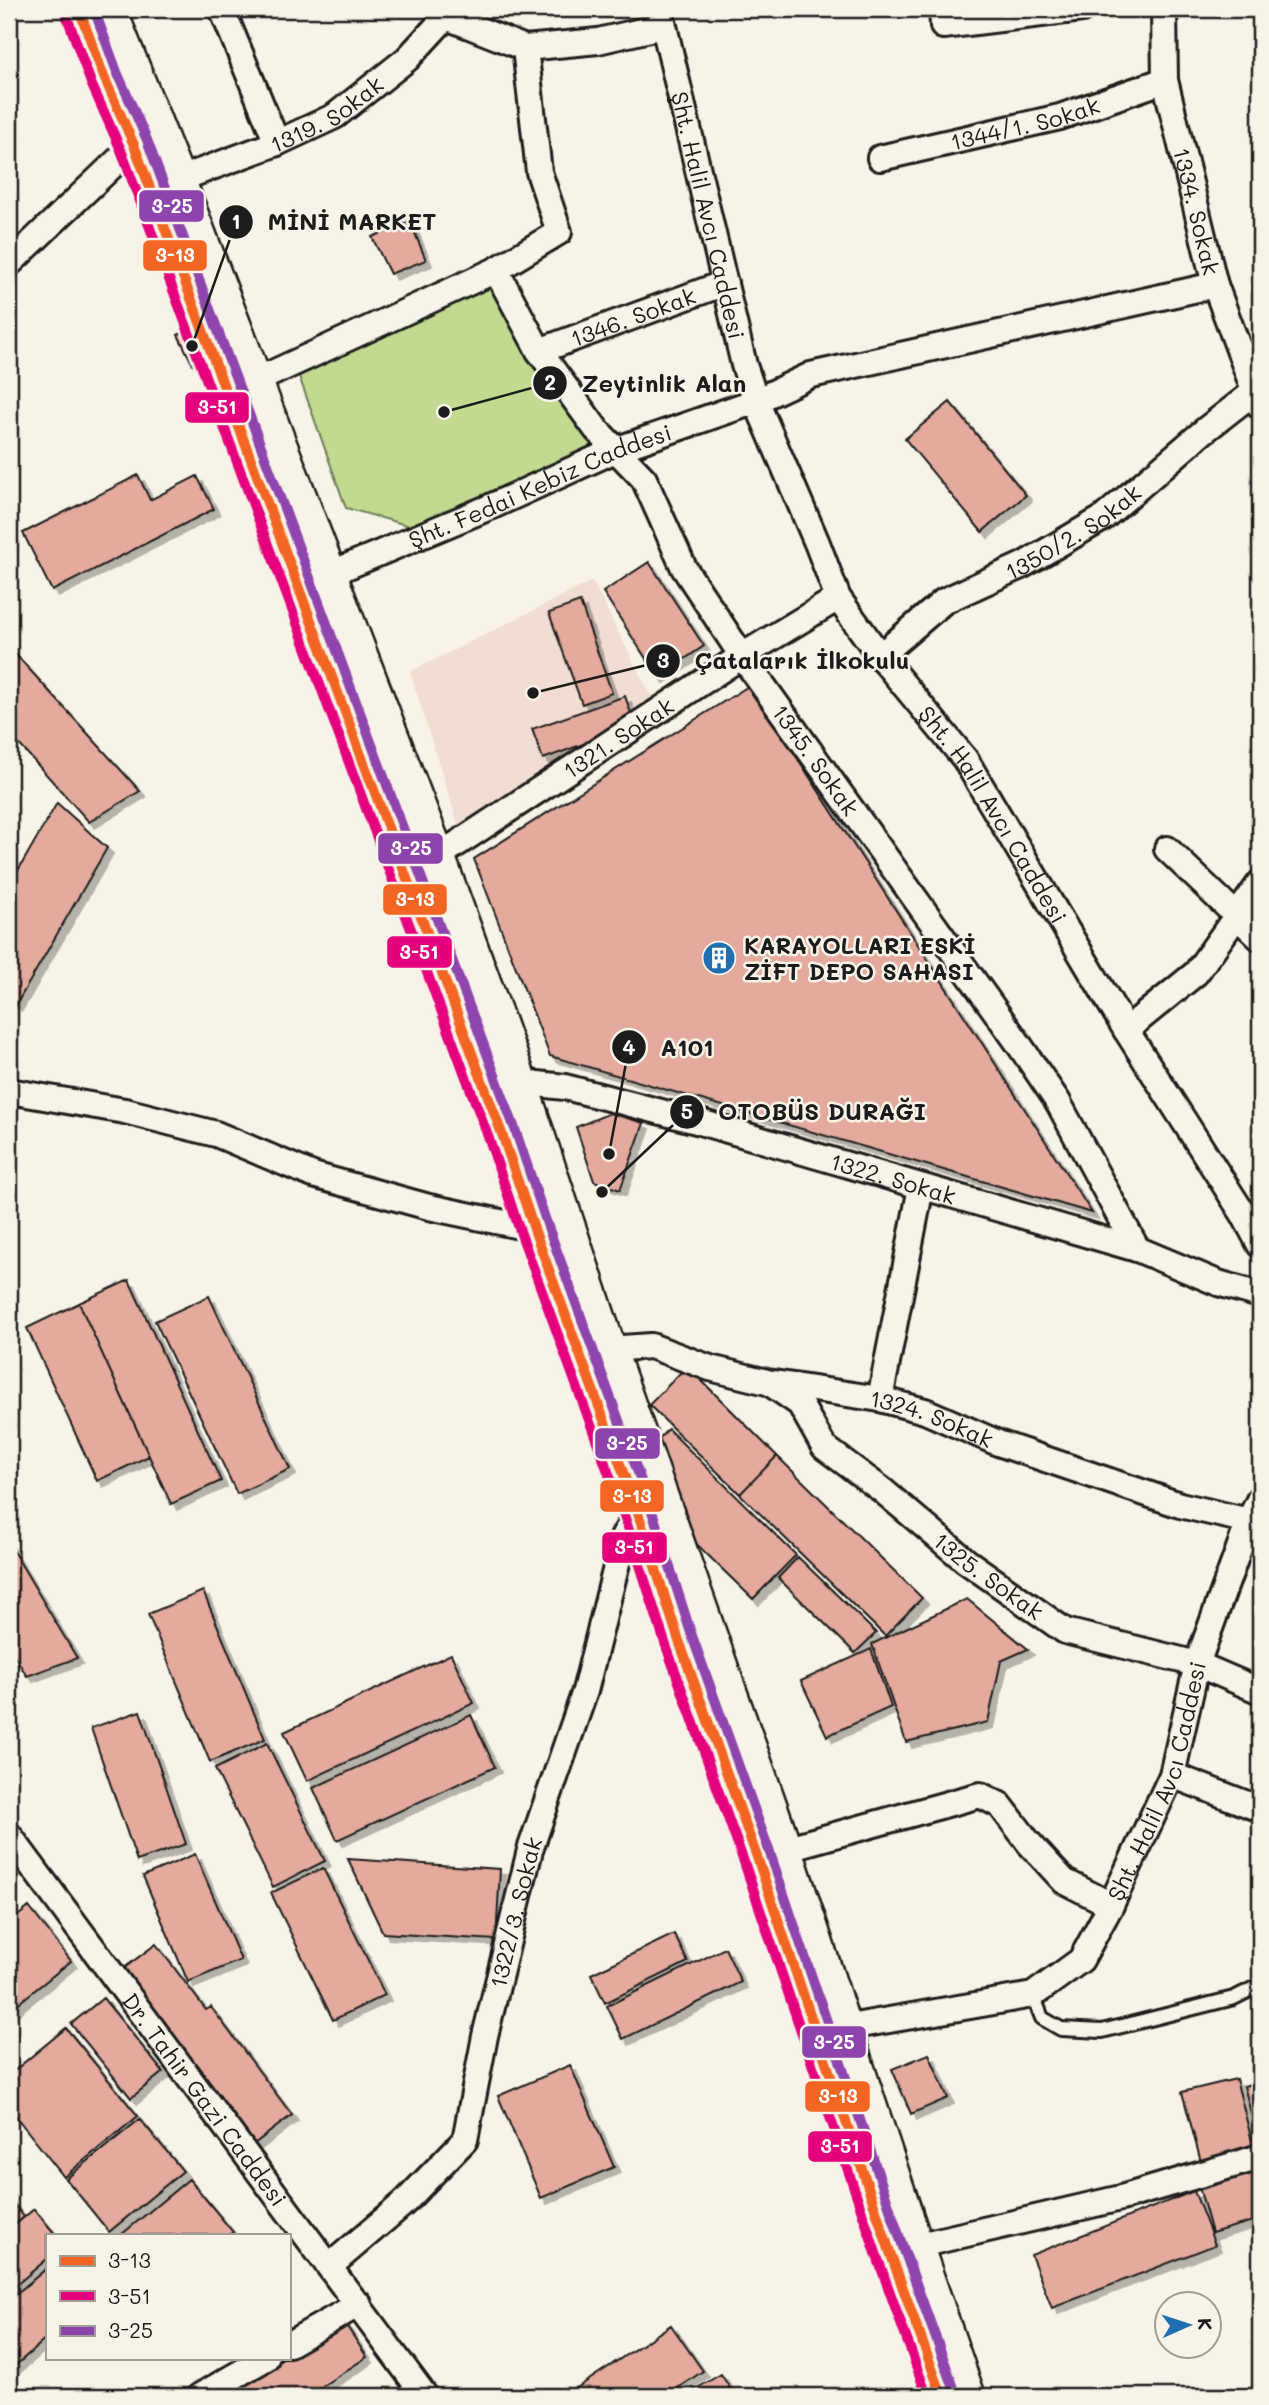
<svg xmlns="http://www.w3.org/2000/svg" width="1269" height="2405" viewBox="0 0 1269 2405" font-family="Mali,sans-serif">
<style>
.built{fill:#f1ddd2}
.green{fill:#c1da90;stroke:#6e7b56;stroke-width:2}
.building{fill:#e3aa9d;stroke:#1c1c1c;stroke-width:2;filter:url(#shadow)}
.lines{fill:none;stroke-linecap:round;stroke-linejoin:round}
.service-casing{stroke:#1c1c1c;stroke-width:18}
.minor-casing{stroke:#1c1c1c;stroke-width:30}
.secondary-casing{stroke:#1c1c1c;stroke-width:40}
.service{stroke:#f7f3e8;stroke-width:12}
.minor{stroke:#f7f3e8;stroke-width:24}
.secondary{stroke:#f7f3e8;stroke-width:35}
.bus-1-casing{stroke:#f7f3e8;stroke-width:16}
.bus-2-casing{stroke:#f7f3e8;stroke-width:16}
.bus-3-casing{stroke:#f7f3e8;stroke-width:16}
.bus-1{stroke:#f26522;stroke-width:10}
.bus-2{stroke:#e5007d;stroke-width:10}
.bus-3{stroke:#8e44ad;stroke-width:10}
.labels{text-anchor:middle;dominant-baseline:central;stroke-width:5;stroke-linejoin:round;paint-order:stroke}
.street-label{font-size:23px;fill:#1c1c1c;stroke:#f7f3e8}
.poi-label{font-size:23px;font-weight:bold;fill:#1c1c1c;stroke:#f7f3e8;text-anchor:start}
.leader{fill:none;stroke:#1c1c1c;stroke-width:2.5}
.callout-dot{fill:#1c1c1c;stroke:#f7f3e8;stroke-width:2.5}
.mark-label{font-size:21px;text-anchor:middle;font-weight:bold;fill:#fff}
.callout-label{font-size:24px;text-anchor:middle;font-weight:bold;fill:#1c1c1c;stroke:#f7f3e8;stroke-width:5;stroke-linejoin:round;paint-order:stroke}
.line-badge{stroke:#f7f3e8;stroke-width:2.5}
.badge-label{font-size:19px;text-anchor:middle;font-weight:bold;fill:#fff}
</style>
<defs>
<filter id="shadow"><feDropShadow dx="6" dy="6" stdDeviation="0" flood-color="#0004"/></filter>
</defs>
<rect width="100%" height="100%" fill="#f7f3e8"/>
<filter id="ink" filterUnits="userSpaceOnUse"><feTurbulence type="fractalNoise" baseFrequency=".0143" numOctaves="2"/><feDisplacementMap in="SourceGraphic" scale="14" xChannelSelector="R" yChannelSelector="G"/><feConvolveMatrix kernelMatrix="1 2 1 2 8 2 1 2 1" color-interpolation-filters="sRGB"/></filter>
<g filter="url(#ink)">
<!-- built -->
<path class="built" d="M592 581 660 713 461 834 410 672Z"/>
<!-- green -->
<path class="green" d="M493 281 600 447 417 528 346 508 299 376Z"/>
<!-- building -->
<path class="building" d="M410 221 426 260 390 274 372 237Z
M191 328 205 357 193 365 178 335Z
M950 402 1026 495 982 532 905 439Z
M138 475 150 500 197 476 214 509 52 591 23 533Z
M649 562 704 646 658 677 603 592Z
M580 602 612 693 582 704 549 613Z
M9 647 140 791 89 822 9 733Z
M750 685 1092 1213 550 1056 474 859Z
M625 696 635 725 543 759 532 729Z
M57 803 107 848 16 1005 9 1001V886Z
M610 1113 644 1123 620 1190 594 1181 576 1127Z
M129 1280 221 1481 171 1504 79 1303Z
M209 1296 290 1469 237 1494 155 1321Z
M79 1303 149 1456 97 1481 27 1328Z
M687 1366 777 1456 740 1494 649 1405Z
M668 1429 796 1555 753 1599 680 1528 653 1445Z
M777 1456 922 1598 885 1636 740 1494Z
M9 1544 77 1658 27 1676 9 1647Z
M798 1557 876 1633 855 1653 778 1578Z
M203 1591 265 1739 210 1762 148 1614Z
M967 1599 1028 1649 1001 1661 988 1722 906 1742 872 1644Z
M871 1649 891 1707 827 1736 801 1681Z
M451 1654 474 1703 307 1781 284 1732Z
M140 1711 186 1844 137 1861 91 1728Z
M471 1715 495 1767 337 1840 313 1788Z
M267 1743 325 1861 273 1887 215 1769Z
M195 1854 241 1960 188 1982 143 1876Z
M348 1859 500 1869 496 1940 383 1933Z
M323 1868 385 1995 333 2020 271 1893Z
M29 1907 71 1961 9 2011V1923Z
M674 1934 688 1962 605 2003 591 1974Z
M156 1944 206 2010 211 2007 292 2115 250 2147 119 1972Z
M725 1948 741 1982 623 2039 607 2006Z
M103 1998 163 2072 131 2098 71 2024Z
M66 2028 138 2116 64 2177 9 2108V2075Z
M929 2054 948 2098 911 2114 892 2069Z
M570 2065 614 2167 541 2198 498 2096Z
M1236 2079 1254 2149 1201 2162 1182 2092Z
M1260 2081V2132L1256 2133 1244 2086Z
M140 2119 183 2171 109 2232 66 2179Z
M1260 2170V2219L1212 2233 1199 2187Z
M189 2179 233 2232 229 2235H121Z
M1194 2191 1215 2245 1052 2308 1031 2255Z
M9 2198 24 2217 9 2230Z
M34 2209 56 2235H47V2259L9 2291V2230Z
M47 2268V2338L9 2371V2300Z
M342 2319 367 2357 307 2396H224L283 2358H289V2354Z
M671 2325 703 2371 666 2396H565Z
M721 2374 735 2396H684Z
M1255 2390 1258 2396H1241Z"/>
<g class="lines">
<defs>
<path id="service" d="M1033 1995 1042 2018 1061 2029 1102 2031 1234 1998 1260 1985"/>
<g id="minor">
<path d="M222 9 277 143"/>
<path id="s1" d="M660 9 744 365 756 401 817 543 838 598 880 656 965 759 1126 1030 1244 1215 1260 1245"/>
<path d="M942 9 943 26 1082 9"/>
<path id="s2" d="M1164 9 1165 80 1215 285 1260 406"/>
<path d="M447 17 525 48 598 41 663 26"/>
<path id="s3" d="M880 158 1060 117 1165 80"/>
<path id="s4" d="M177 180 277 143 335 116 407 59 453 9"/>
<path d="M9 264 134 145"/>
<path id="s5" d="M496 270 539 351 596 429 644 479 684 568 742 656 1016 1040 1058 1102 1137 1249"/>
<path id="s6" d="M539 351 725 283"/>
<path d="M253 382 496 270 559 232 539 172 525 48"/>
<path id="s7" d="M327 575 490 507 615 450 756 401 811 375 1215 285"/>
<path id="s8" d="M880 656 944 601 1023 565 1103 518 1204 431 1254 392"/>
<path d="M1167 849 1260 938"/>
<path id="s9" d="M437 857 742 656 838 598"/>
<path d="M1126 1030 1196 973 1260 883"/>
<path id="s10" d="M519 1082 565 1087 700 1122 1137 1249 1218 1283 1260 1295"/>
<path d="M9 1091 125 1111 216 1134 313 1175 429 1207 534 1229"/>
<path id="s11" d="M608 1349 651 1346 710 1368 767 1382 880 1399 925 1411 998 1443 1180 1505 1249 1521"/>
<path id="s12" d="M774 1386 800 1404 824 1447 882 1490 966 1561 1065 1631 1197 1664 1260 1691"/>
<path d="M880 1399 921 1187"/>
<path d="M1172 1775 1260 1809"/>
<path id="s13" d="M9 1835 425 2396"/>
<path id="s14" d="M784 1849 980 1795 1000 1805 1029 1843 1064 1881 1111 1905 1172 1775 1197 1664 1249 1521 1260 1498"/>
<path d="M843 2028 1033 1995 1081 1960 1111 1905"/>
<path d="M915 2246 1121 2198 1260 2157"/>
<path id="s15" d="M330 2266 405 2202 465 2140 485 2036 530 1850 585 1691 624 1535 638 1513"/>
<path d="M289 2344 359 2304"/>
<path d="M200 2396 266 2358"/>
</g>
<path id="secondary" d="M79 9 104 77 134 145 502 1134 534 1229 638 1513 678 1638 757 1857 891 2255 942 2396
M108 9 177 180 437 857 519 1082 608 1349 784 1849 915 2246 967 2396"/>
</defs>
<!-- service casing -->
<use href="#service" class="service-casing"/>
<!-- minor casing -->
<use href="#minor" class="minor-casing"/>
<!-- secondary casing -->
<use href="#secondary" class="secondary-casing"/>
<!-- service -->
<use href="#service" class="service"/>
<!-- minor -->
<use href="#minor" class="minor"/>
<!-- secondary -->
<use href="#secondary" class="secondary"/>
<defs>
<path id="bus-1" d="M79 9 104 77 134 145 502 1134 534 1229 638 1513 678 1638 757 1857 891 2255 942 2396"/>
<path id="bus-2" d="M66 14 91 83 121 150 489 1139 521 1234 625 1518 665 1643 744 1862 878 2259 927 2396"/>
<path id="bus-3" d="M94 9 117 72 147 140 515 1129 547 1224 651 1508 691 1633 770 1853 904 2250 955 2391"/>
</defs>
<!-- bus-1 casing -->
<use href="#bus-1" class="bus-1-casing"/>
<!-- bus-2 casing -->
<use href="#bus-2" class="bus-2-casing"/>
<!-- bus-3 casing -->
<use href="#bus-3" class="bus-3-casing"/>
<!-- bus-1 -->
<use href="#bus-1" class="bus-1"/>
<!-- bus-2 -->
<use href="#bus-2" class="bus-2"/>
<!-- bus-3 -->
<use href="#bus-3" class="bus-3"/>
</g>
</g>
<!-- icons -->
<defs>
<symbol id="building-disc" viewBox="-11 -11 22 22"><circle r="9.5" fill="#1f6fb2" stroke="#f7f3e8"/><path d="M-4-6H4V6H1V3H-1V6H-4ZM-2.5-4.3h1.7v1.8h-1.7ZM.8-4.3h1.7v1.8H.8ZM-2.5-1h1.7V.8h-1.7ZM.8-1h1.7V.8H.8Z" fill="#fff"/></symbol>
</defs>
<g fill-rule="evenodd">
<use href="#building-disc" x="700" y="939" width="38" height="38"/>
</g>
<g class="labels">
<!-- street labels -->
<g class="street-label">
<text stroke="none"><textPath href="#s4" startOffset="164">1319. Sokak</textPath></text>
<text stroke="none"><textPath href="#s3" startOffset="149">1344/1. Sokak</textPath></text>
<text stroke="none"><textPath href="#s2" startOffset="206">1334. Sokak</textPath></text>
<text stroke="none"><textPath href="#s1" startOffset="212">Şht. Halil Avcı Caddesi</textPath></text>
<text stroke="none"><textPath href="#s6" startOffset="100">1346. Sokak</textPath></text>
<text stroke="none"><textPath href="#s7" startOffset="231">Şht. Fedai Kebiz Caddesi</textPath></text>
<text stroke="none"><textPath href="#s8" startOffset="231">1350/2. Sokak</textPath></text>
<text stroke="none"><textPath href="#s9" startOffset="217">1321. Sokak</textPath></text>
<text stroke="none"><textPath href="#s5" startOffset="588">1345. Sokak</textPath></text>
<text stroke="none"><textPath href="#s1" startOffset="884">Şht. Halil Avcı Caddesi</textPath></text>
<text stroke="none"><textPath href="#s10" startOffset="387">1322. Sokak</textPath></text>
<text stroke="none"><textPath href="#s11" startOffset="334">1324. Sokak</textPath></text>
<text stroke="none"><textPath href="#s12" startOffset="290">1325. Sokak</textPath></text>
<text stroke="none"><textPath href="#s14" startOffset="511">Şht. Halil Avcı Caddesi</textPath></text>
<text stroke="none"><textPath href="#s15" startOffset="418">1322/3. Sokak</textPath></text>
<text stroke="none"><textPath href="#s13" startOffset="329">Dr. Tahir Gazi Caddesi</textPath></text>
</g>
<!-- poi labels -->
<g class="poi-label">
<text x="744" y="945">KARAYOLLARI ESKİ<tspan x="744" dy="26">ZİFT DEPO SAHASI</tspan></text>
</g>
</g>
<!-- callouts -->
<path class="leader" d="M192 346L236 222M444 412L550 383M533 693L663 661M609 1154L629 1047M602 1192L687 1112"/>
<g class="callout-dot">
<circle cx="192" cy="346" r="7"/>
<circle cx="444" cy="412" r="7"/>
<circle cx="533" cy="693" r="7"/>
<circle cx="609" cy="1154" r="7"/>
<circle cx="602" cy="1192" r="7"/>
<circle cx="236" cy="222" r="18"/>
<circle cx="550" cy="383" r="18"/>
<circle cx="663" cy="661" r="18"/>
<circle cx="629" cy="1047" r="18"/>
<circle cx="687" cy="1112" r="18"/>
</g>
<g class="mark-label">
<text x="236" y="229">1</text>
<text x="550" y="390">2</text>
<text x="663" y="668">3</text>
<text x="629" y="1055">4</text>
<text x="687" y="1119">5</text>
</g>
<g class="callout-label">
<text x="352" y="230">MİNİ MARKET</text>
<text x="664" y="392">Zeytinlik Alan</text>
<text x="802" y="669">Çatalarık İlkokulu</text>
<text x="687" y="1056">A101</text>
<text x="822" y="1120">OTOBÜS DURAĞI</text>
</g>
<g class="line-badge">
<rect x="138" y="189" width="67" height="34" rx="7" fill="#8e44ad"/>
<rect x="142" y="239" width="66" height="33" rx="7" fill="#f26522"/>
<rect x="184" y="391" width="66" height="33" rx="7" fill="#e5007d"/>
<rect x="377" y="832" width="67" height="33" rx="7" fill="#8e44ad"/>
<rect x="382" y="883" width="66" height="33" rx="7" fill="#f26522"/>
<rect x="386" y="935" width="67" height="34" rx="7" fill="#e5007d"/>
<rect x="594" y="1427" width="67" height="33" rx="7" fill="#8e44ad"/>
<rect x="599" y="1479" width="66" height="34" rx="7" fill="#f26522"/>
<rect x="601" y="1531" width="67" height="33" rx="7" fill="#e5007d"/>
<rect x="801" y="2025" width="66" height="34" rx="7" fill="#8e44ad"/>
<rect x="804" y="2080" width="67" height="33" rx="7" fill="#f26522"/>
<rect x="807" y="2130" width="66" height="33" rx="7" fill="#e5007d"/>
</g>
<g class="badge-label">
<text x="172" y="213">3-25</text>
<text x="175" y="262">3-13</text>
<text x="217" y="414">3-51</text>
<text x="411" y="855">3-25</text>
<text x="415" y="906">3-13</text>
<text x="419" y="959">3-51</text>
<text x="627" y="1450">3-25</text>
<text x="632" y="1503">3-13</text>
<text x="634" y="1554">3-51</text>
<text x="834" y="2049">3-25</text>
<text x="838" y="2103">3-13</text>
<text x="840" y="2153">3-51</text>
</g>
<!-- margin -->
<rect width="1269" height="2405" fill="none" stroke="#f7f3e8" stroke-width="35"/>
<rect x="18" y="18" width="1234" height="2370" fill="none" stroke="#1c1c1c" stroke-width="2.5" filter="url(#ink)"/>
<!-- legend -->
<rect x="46" y="2234" width="245" height="126" fill="#f7f3e8" stroke="#9f9d96" stroke-width="2"/>
<rect x="60" y="2256" width="35" height="10" fill="#f26522" stroke="#9f9d96" stroke-width="2"/>
<text x="108" y="2268" font-size="21" fill="#1c1c1c">3-13</text>
<rect x="60" y="2291" width="35" height="10" fill="#e5007d" stroke="#9f9d96" stroke-width="2"/>
<text x="108" y="2304" font-size="21" fill="#1c1c1c">3-51</text>
<rect x="60" y="2326" width="35" height="10" fill="#8e44ad" stroke="#9f9d96" stroke-width="2"/>
<text x="108" y="2338" font-size="21" fill="#1c1c1c">3-25</text>
<!-- north arrow -->
<g transform="translate(1188 2325) rotate(87)"><circle r="33" fill="#f7f3e8" stroke="#9f9d96" stroke-width="2"/>
<path d="M0-5L12 26L0 18L-12 26Z" fill="#1f6fb2"/>
<text y="-10" font-size="19" font-weight="bold" text-anchor="middle" fill="#1c1c1c">K</text>
</g>
</svg>
